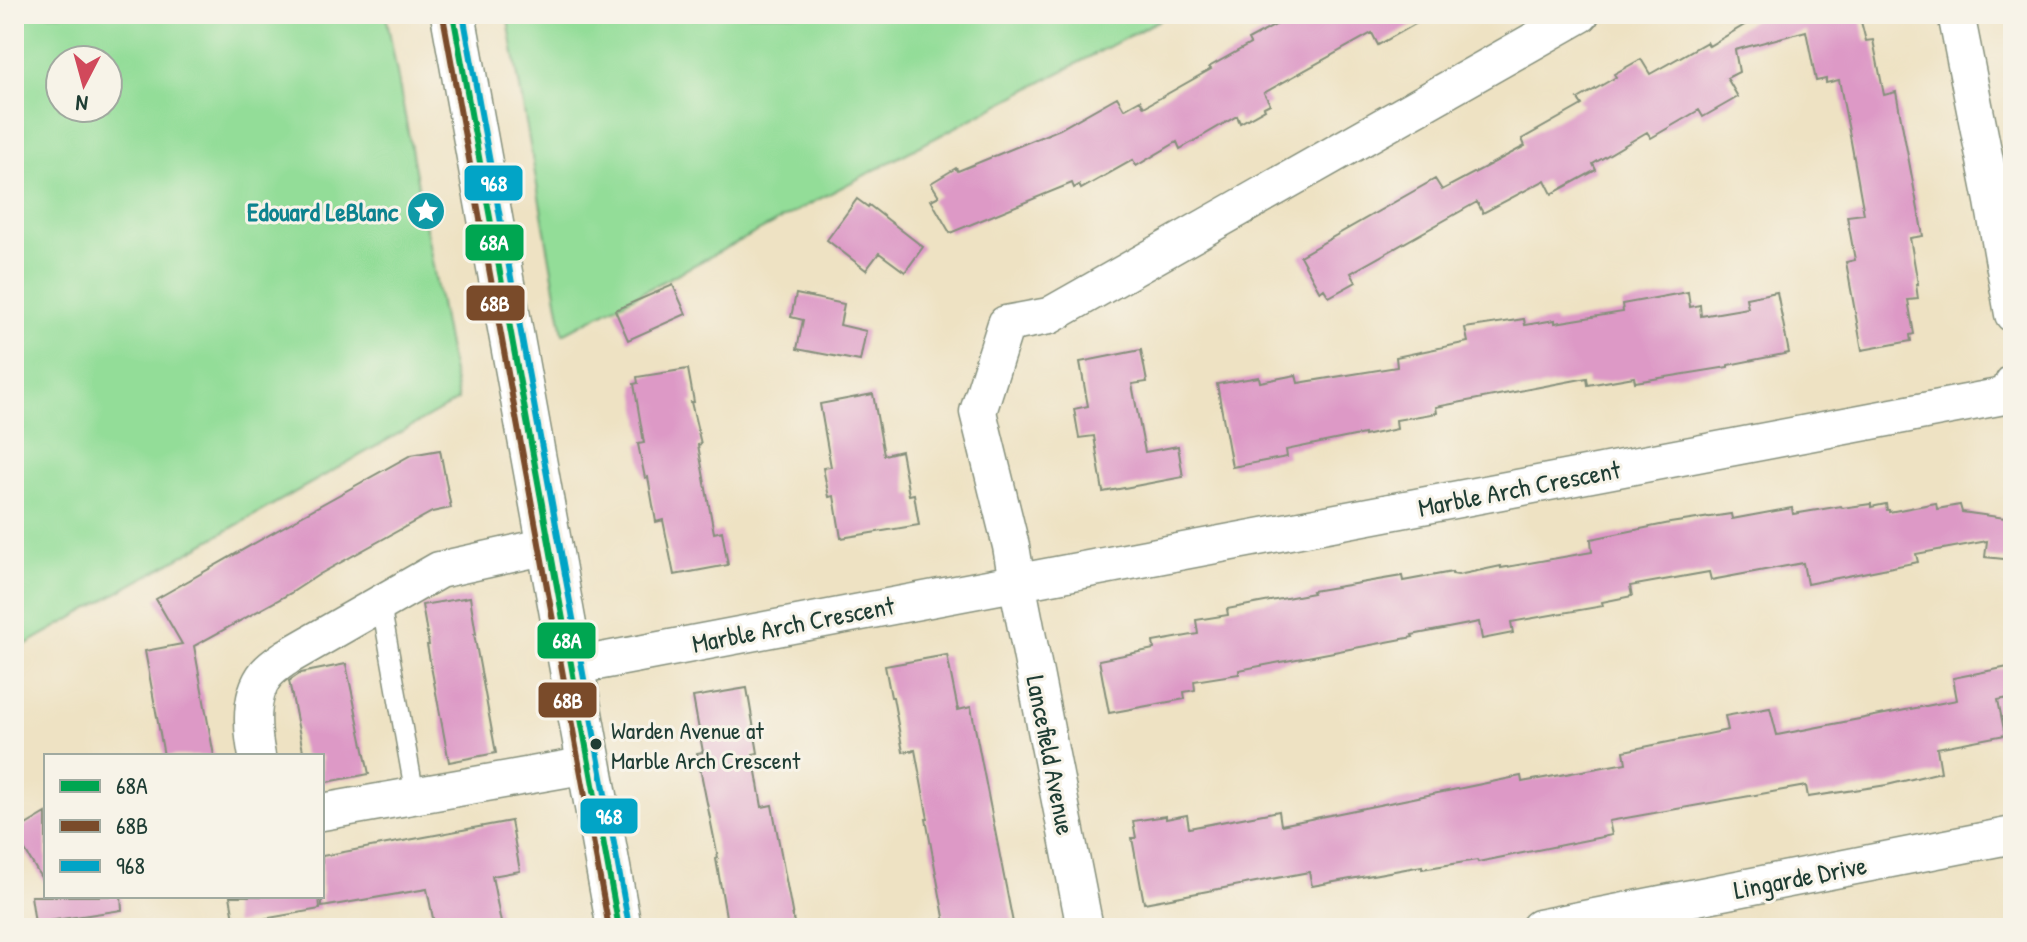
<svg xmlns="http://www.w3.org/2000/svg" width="2027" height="942" viewBox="0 0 2027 942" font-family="'Patrick Hand',sans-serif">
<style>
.green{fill:#93dd98;stroke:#598d66;stroke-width:2;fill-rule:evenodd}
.building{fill:#dd99c6}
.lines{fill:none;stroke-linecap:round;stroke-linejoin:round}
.lane-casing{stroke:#86907c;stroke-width:21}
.street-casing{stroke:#86907c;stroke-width:39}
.secondary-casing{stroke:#86907c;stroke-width:47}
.lane{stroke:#fff;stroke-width:18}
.street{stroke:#fff;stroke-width:36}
.secondary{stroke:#fff;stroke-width:44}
.bus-1-casing{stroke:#f7f3e8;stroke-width:12}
.bus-2-casing{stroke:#f7f3e8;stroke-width:12}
.bus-3-casing{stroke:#f7f3e8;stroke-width:12}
.bus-1{stroke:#00a651;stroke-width:6}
.bus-2{stroke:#7a4b2a;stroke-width:6}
.bus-3{stroke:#02a4c6;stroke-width:6}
.bus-dot{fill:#1f3d34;stroke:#f7f3e8;stroke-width:3}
.labels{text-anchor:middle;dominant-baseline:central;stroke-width:6;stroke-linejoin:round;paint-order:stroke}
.bus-label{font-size:24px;fill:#1f3d34;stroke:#f7f3e8;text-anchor:start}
.culture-label{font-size:26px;font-weight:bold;fill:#0d838f;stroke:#f7f3e8;text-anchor:end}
.street-label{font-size:26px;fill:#1f3d34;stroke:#f7f3e8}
.line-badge{stroke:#f7f3e8;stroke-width:3}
.badge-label{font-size:22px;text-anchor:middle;font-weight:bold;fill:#fff}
</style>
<rect width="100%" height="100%" fill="#f7f3e8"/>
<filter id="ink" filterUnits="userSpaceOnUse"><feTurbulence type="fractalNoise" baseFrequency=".0125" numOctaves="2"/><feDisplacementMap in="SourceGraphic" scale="16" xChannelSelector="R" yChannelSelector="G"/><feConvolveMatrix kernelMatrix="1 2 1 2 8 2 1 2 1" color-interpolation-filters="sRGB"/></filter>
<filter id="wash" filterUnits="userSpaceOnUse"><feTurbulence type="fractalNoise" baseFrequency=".006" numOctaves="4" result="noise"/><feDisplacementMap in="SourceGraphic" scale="32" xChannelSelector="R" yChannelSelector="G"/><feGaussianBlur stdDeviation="1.8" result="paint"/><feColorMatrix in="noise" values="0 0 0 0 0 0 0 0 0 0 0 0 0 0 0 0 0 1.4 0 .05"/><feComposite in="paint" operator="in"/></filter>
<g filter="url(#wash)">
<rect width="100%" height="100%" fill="#eee2c3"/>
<!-- green -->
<path class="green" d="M14 14H386L458 400 14 651ZM60 60H108V108H60Z
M507 14H1171L563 334Z"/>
<g id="blocks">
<!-- building -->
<path class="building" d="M1296 14H1433L1378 45 1372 33 1264 93 1270 104 1264 107 1265 109 1240 123 1237 116 1180 149 1177 142 1136 166 1133 160 1081 189 1079 185 1074 188 1072 183 950 233 931 200 939 196 931 183 956 168 958 171 1060 129 1117 97 1124 109 1140 100 1144 107 1211 69 1209 67 1250 44 1248 40Z
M1763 14H1859L1866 41 1873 40 1884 95 1896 92 1923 236 1910 238 1918 284H1916L1918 299 1908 300 1914 334 1910 335 1911 341 1862 350 1846 262 1855 260 1847 216 1864 214 1850 136 1839 80 1826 83V79L1816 81 1806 31 1735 50 1739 72 1727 78 1738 97 1703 117 1699 110 1651 138 1647 132 1593 164 1596 170 1552 194 1545 180 1483 213 1477 202 1351 273 1356 282 1329 297 1324 289 1320 292 1300 256 1435 179 1442 190 1525 146 1522 139 1582 105 1578 99 1616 77 1614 74 1641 59 1650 74 1707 42 1709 46Z
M857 199 868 207 869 205 923 247 905 272 879 253 866 270 827 240Z
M673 285 686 314 628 340 615 310Z
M1688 292 1690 307 1700 305 1701 316 1748 308 1746 298 1777 292 1789 353 1728 365V367L1635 382 1634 377 1588 385 1587 378 1436 407 1437 413 1396 420 1397 429 1364 436V434L1286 450 1287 457 1232 467 1217 384 1259 377 1260 382 1296 375 1298 383 1397 367 1396 357 1468 342 1465 328 1524 319 1525 325 1555 320V323L1623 312 1622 304Z
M796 294 844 304 840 325 866 331 860 361 797 349 803 320 791 317Z
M1141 350 1147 382 1132 384 1145 452 1178 446 1183 477 1103 492 1094 436 1079 438 1074 409 1088 406 1080 362Z
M688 369 694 402H691L701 444 698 445 714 533 722 531 728 565 674 575 663 520 656 522 648 477 645 478 638 444 644 443 634 384 638 383 637 377Z
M873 394 884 455 901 451 909 495 914 494 919 525 841 538 834 496 829 497 823 468 831 467 820 404Z
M440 450 451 508 432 512 320 574 291 593 194 646 214 756H164L145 651 182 644 156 599 299 518V517L411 455Z
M1936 503 1937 509 1960 505 1962 512 2013 519V560L1985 557 1987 541 1916 554 1918 562 1807 584 1803 563 1711 580 1709 572 1630 586 1632 596 1602 602 1603 606 1511 622 1513 633 1482 639 1479 622 1412 635 1413 637 1239 670V674L1194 681 1195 690 1184 692 1185 699 1109 713 1099 660 1154 649 1153 642 1198 634 1196 620 1228 615 1227 609 1313 593 1312 591 1402 576 1403 581 1452 572V574L1458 575 1501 566V568L1592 552 1591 539 1670 523 1731 514 1732 519 1792 508 1793 514 1841 506 1842 508 1871 504V507L1886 504 1887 510H1889V512Z
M470 597 476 634H474L496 753 449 762 427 645H429L422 605Z
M947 655 958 710 971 707 1014 928H946L926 819H928L915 750 903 752 893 697H891L885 666Z
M346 664 369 774 322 783V756H304L289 681 301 673Z
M2013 666V697L1998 700 2005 735 1937 748 1941 772 1887 785 1808 797 1806 786 1609 821 1612 835 1478 862 1477 860 1422 869V866L1312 886 1309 872 1144 903 1132 838H1136L1133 821 1166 816V819L1187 815 1189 828 1279 811 1281 825 1521 776 1522 782 1626 763 1624 751 1728 730 1725 716 1770 708 1777 735 1957 700 1953 678Z
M747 688 758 753 753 754 762 807 772 805 795 928H728L716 859 718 858 697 753 703 752 693 697Z
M46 813V886L14 832Z
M511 821 520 871 492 876 502 928H435L427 889 322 907V856Z
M31 896H121L122 910 35 923Z
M230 896H319L320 909 235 924Z"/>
</g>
</g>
<g filter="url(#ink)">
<use href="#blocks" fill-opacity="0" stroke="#86907c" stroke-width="2"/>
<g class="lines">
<defs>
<path id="lane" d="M381 604 415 796"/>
<path id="street" d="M1956 14 1993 201 2013 314
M570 667 2009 395 2013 383
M257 756C252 731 249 695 266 674 272 667 280 662 287 657L439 570 548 546
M322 812 588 765
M1085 928 1017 582 1011 546 978 412 1006 324 1049 316 1581 14
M1539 928 2013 835"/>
<path id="secondary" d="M453 14C510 318 562 624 619 928"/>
</defs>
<!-- lane casing -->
<use href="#lane" class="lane-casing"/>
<!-- street casing -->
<use href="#street" class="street-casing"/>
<!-- secondary casing -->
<use href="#secondary" class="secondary-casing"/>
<!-- lane -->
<use href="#lane" class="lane"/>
<!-- street -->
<use href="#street" class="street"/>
<!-- secondary -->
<use href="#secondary" class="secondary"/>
<defs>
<path id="bus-1" d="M453 14 619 928"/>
<path id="bus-2" d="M443 16 609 928"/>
<path id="bus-3" d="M463 14 629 926"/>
</defs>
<!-- bus-1 casing -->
<use href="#bus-1" class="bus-1-casing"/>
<!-- bus-2 casing -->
<use href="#bus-2" class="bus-2-casing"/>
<!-- bus-3 casing -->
<use href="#bus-3" class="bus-3-casing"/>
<!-- bus-1 -->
<use href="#bus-1" class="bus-1"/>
<!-- bus-2 -->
<use href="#bus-2" class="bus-2"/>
<!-- bus-3 -->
<use href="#bus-3" class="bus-3"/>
</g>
</g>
<!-- icons -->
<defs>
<symbol id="sight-disc" viewBox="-11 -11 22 22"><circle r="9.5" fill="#0f9aa8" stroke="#f7f3e8"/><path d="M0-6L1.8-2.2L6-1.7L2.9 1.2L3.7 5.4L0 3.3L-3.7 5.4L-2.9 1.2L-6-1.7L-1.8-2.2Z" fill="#fff"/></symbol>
</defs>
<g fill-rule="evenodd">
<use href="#sight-disc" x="404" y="189" width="44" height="44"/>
</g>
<!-- markers -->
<circle class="bus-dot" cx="596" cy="744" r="7"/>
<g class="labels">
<!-- bus labels -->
<g class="bus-label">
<text x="611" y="730">Warden Avenue at<tspan x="611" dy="30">Marble Arch Crescent</tspan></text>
</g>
<!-- culture labels -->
<g class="culture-label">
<text x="398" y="211">Edouard LeBlanc</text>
</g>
<!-- street labels -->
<g class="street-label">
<text transform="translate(1519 488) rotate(-11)">Marble Arch Crescent</text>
<text transform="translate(793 624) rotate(-11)">Marble Arch Crescent</text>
<text transform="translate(1051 755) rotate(79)">Lancefield Avenue</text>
<text transform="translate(1800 877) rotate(-11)">Lingarde Drive</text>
</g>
</g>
<g class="line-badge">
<rect x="463" y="164" width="61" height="38" rx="8" fill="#02a4c6"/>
<rect x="464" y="223" width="61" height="39" rx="8" fill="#00a651"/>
<rect x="465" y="284" width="61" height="38" rx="8" fill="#7a4b2a"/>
<rect x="536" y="621" width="61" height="39" rx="8" fill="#00a651"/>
<rect x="537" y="681" width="61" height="38" rx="8" fill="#7a4b2a"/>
<rect x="579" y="797" width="60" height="38" rx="8" fill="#02a4c6"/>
</g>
<g class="badge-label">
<text x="494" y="191">968</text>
<text x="494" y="250">68A</text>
<text x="495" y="311">68B</text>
<text x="567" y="648">68A</text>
<text x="568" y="708">68B</text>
<text x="609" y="824">968</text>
</g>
<!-- margin -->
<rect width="2027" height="942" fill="none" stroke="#f7f3e8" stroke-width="48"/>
<!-- legend -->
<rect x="44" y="754" width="280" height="144" fill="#f7f3e8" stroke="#a1aaa0" stroke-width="2"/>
<rect x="60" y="780" width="40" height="12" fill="#00a651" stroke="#a1aaa0" stroke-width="2"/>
<text x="116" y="794" font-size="24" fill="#1f3d34">68A</text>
<rect x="60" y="820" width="40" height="12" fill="#7a4b2a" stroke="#a1aaa0" stroke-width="2"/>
<text x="116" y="834" font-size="24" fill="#1f3d34">68B</text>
<rect x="60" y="860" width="40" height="12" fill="#02a4c6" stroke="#a1aaa0" stroke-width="2"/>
<text x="116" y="874" font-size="24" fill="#1f3d34">968</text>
<!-- north arrow -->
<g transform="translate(84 84) rotate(186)"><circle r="38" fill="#f7f3e8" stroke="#a1aaa0" stroke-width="2"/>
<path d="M0-6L14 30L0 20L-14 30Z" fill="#d1495b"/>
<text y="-12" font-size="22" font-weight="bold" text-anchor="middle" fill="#1f3d34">N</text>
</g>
</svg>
